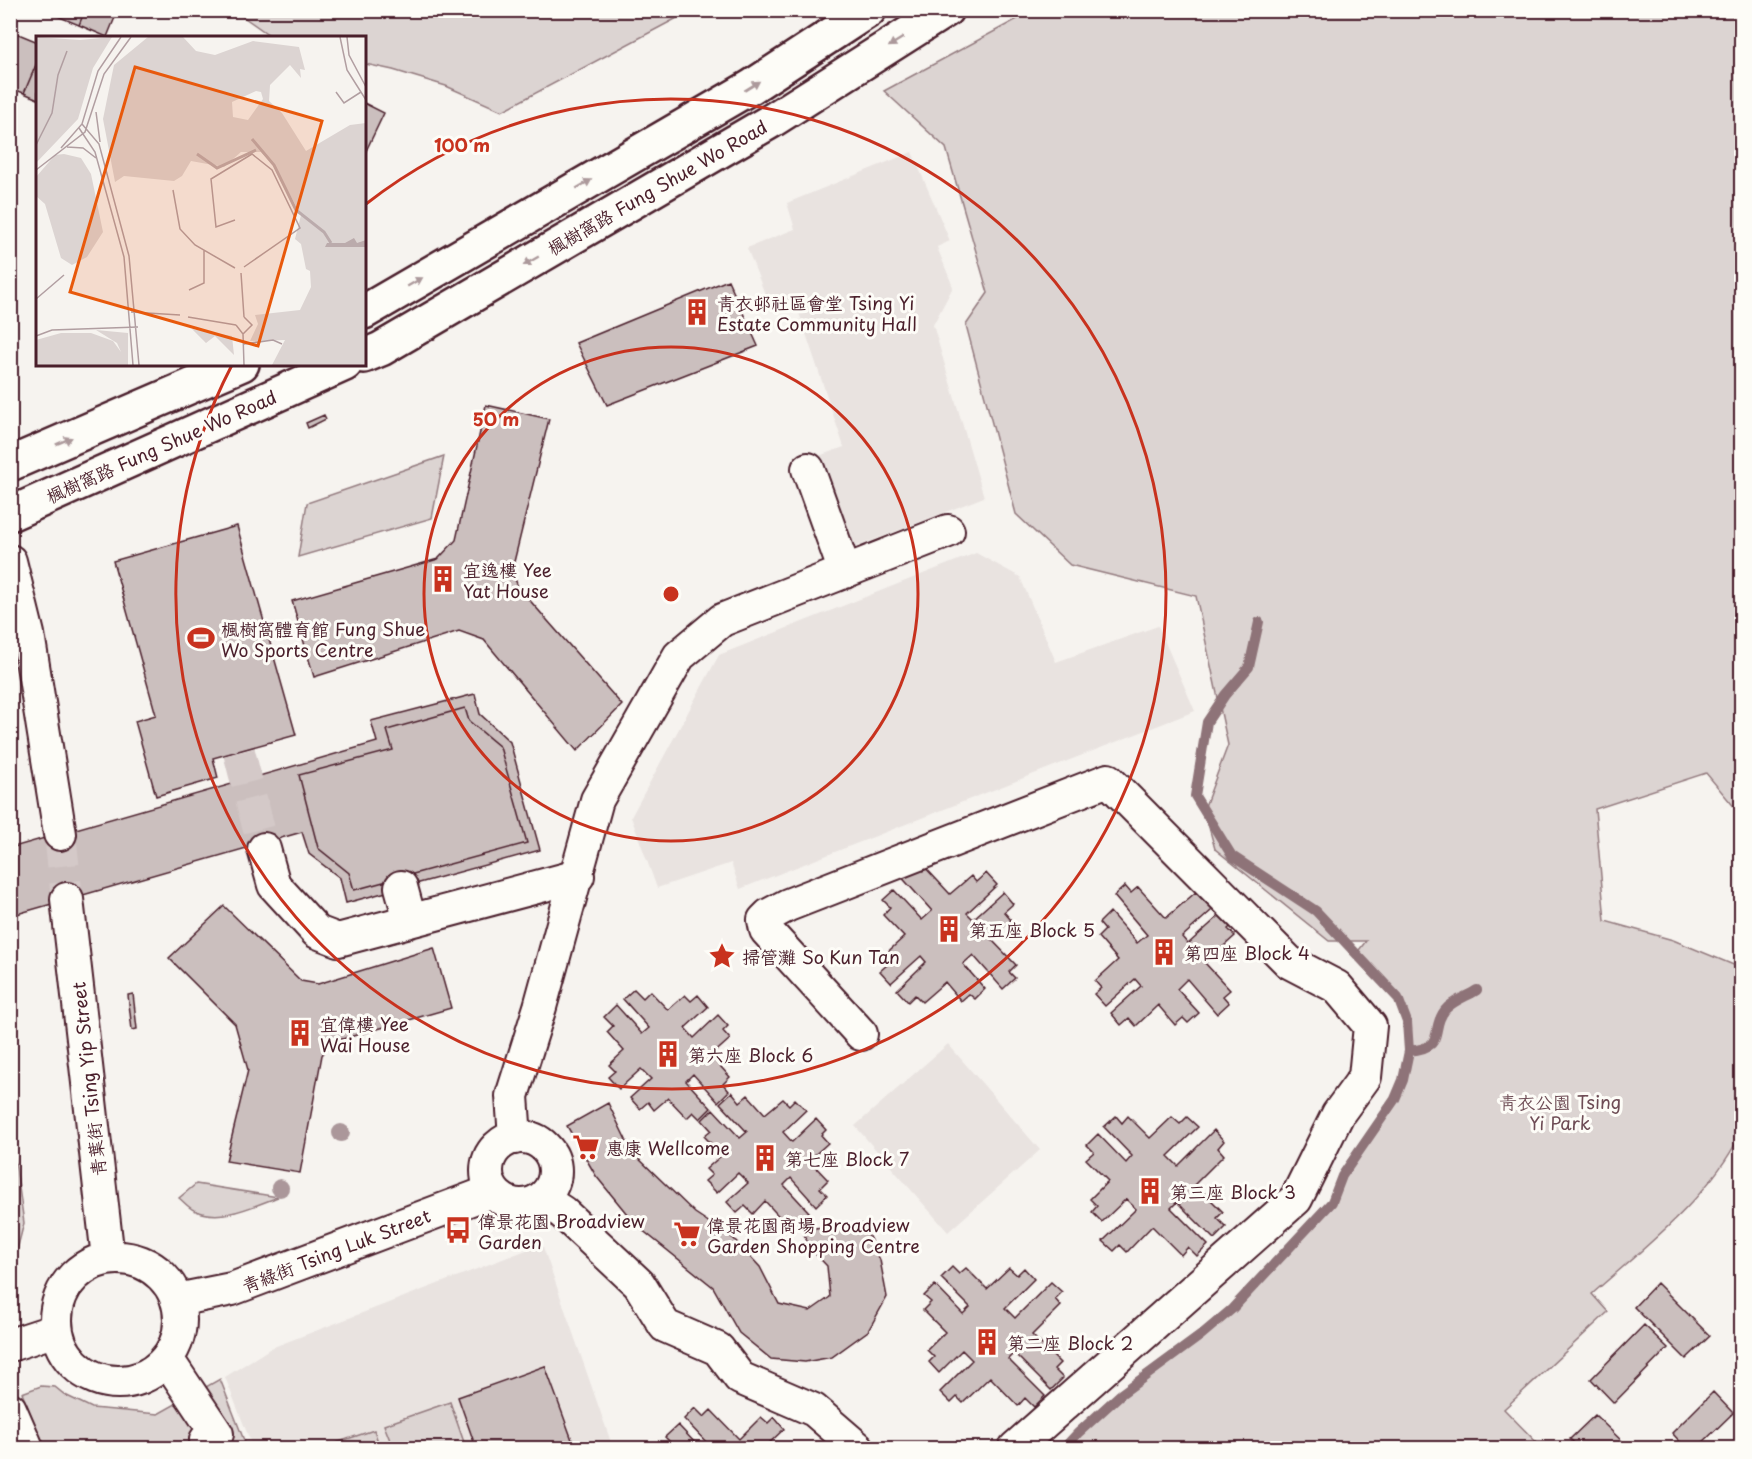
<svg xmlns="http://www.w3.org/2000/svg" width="1752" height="1459" viewBox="0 0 1752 1459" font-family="'Playpen Sans','LXGW WenKai TC',sans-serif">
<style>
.built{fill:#e9e3e0}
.green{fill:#dcd4d2;stroke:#937a7e;stroke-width:1.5}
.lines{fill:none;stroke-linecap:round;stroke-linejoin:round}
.stream{stroke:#8e7378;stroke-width:10}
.building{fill:#cbbfbe;stroke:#4a1f2b;stroke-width:1.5}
.minor-tunnel{stroke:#d4c9c8;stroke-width:32;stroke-dasharray:32 16;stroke-linecap:butt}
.minor-casing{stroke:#4a1f2b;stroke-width:36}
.major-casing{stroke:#4a1f2b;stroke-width:38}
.minor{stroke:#fdfcf7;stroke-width:32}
.major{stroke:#fdfcf7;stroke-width:33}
.tree{fill:#ab979a}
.oneway{fill:#ac999b}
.ring{fill:none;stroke:#c8321e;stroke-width:3}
.labels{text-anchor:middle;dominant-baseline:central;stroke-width:6;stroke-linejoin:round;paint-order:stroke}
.street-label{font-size:18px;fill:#4a1f2b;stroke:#fdfcf7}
.poi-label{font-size:18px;fill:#4a1f2b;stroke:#fdfcf7;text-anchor:start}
.park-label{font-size:18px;fill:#6e4c55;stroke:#fdfcf7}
.inset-river{fill:none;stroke:#bbabac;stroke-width:3}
.inset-road{fill:none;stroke:#b19ea1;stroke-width:1.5}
.view{fill:#e8590c;fill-opacity:0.15;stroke:#e8590c;stroke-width:3}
.inset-edge{fill:none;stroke:#4a1f2b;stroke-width:3}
.centre{fill:#c8321e;stroke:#fdfcf7;stroke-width:3}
.ring-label{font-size:18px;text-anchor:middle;font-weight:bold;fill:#c8321e;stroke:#fdfcf7;stroke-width:6;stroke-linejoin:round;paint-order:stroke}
</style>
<rect width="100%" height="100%" fill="#f6f3ef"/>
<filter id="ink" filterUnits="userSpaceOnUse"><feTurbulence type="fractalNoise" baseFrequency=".0167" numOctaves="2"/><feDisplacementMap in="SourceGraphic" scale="12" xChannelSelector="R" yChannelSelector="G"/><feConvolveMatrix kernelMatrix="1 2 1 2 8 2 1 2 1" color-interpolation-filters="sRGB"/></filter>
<g filter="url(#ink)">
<!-- built -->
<path class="built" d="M912 152 950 241 937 247 953 287 933 325 984 497 848 550 816 457 844 447 796 304 772 312 747 248 795 229 787 203Z
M976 553 1020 577 1056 662 1158 626 1195 711 740 889 731 863 657 888 631 817 719 655Z
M948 1044 1040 1150 948 1232 855 1126Z
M542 1244 613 1448H253L225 1377 271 1348Z"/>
<!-- green -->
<path class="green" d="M1034 10 1741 11V815L1706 773 1595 809 1605 921 1673 940 1741 968V1133C1710 1197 1645 1247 1592 1294L1608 1312 1504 1409 1542 1448H1064L1078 1433 1121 1394 1200 1337 1232 1309 1332 1202 1342 1176 1395 1099 1408 1062 1407 1022 1398 998 1356 954 1366 941H1329L1215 849 1204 809 1228 745 1196 596 1070 565 1016 514 966 325 988 293 946 148 884 91Z
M235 11H702L679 17 502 111 446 86 393 70 365 64 364 38 272 37Z
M444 456 432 518 298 557 307 503Z
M11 1131 24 1223 16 1254 11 1258Z
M196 1184 278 1197C253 1206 221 1223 194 1210 189 1208 184 1202 179 1198Z
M220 1379 247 1448H44L22 1393 41 1386 55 1387 65 1395 92 1408 158 1414Z
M450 1402 466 1448H393L384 1425Z
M374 1430 380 1448H321Z"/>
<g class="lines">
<!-- stream -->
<path class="stream" d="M1259 622 1249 667 1225 695 1207 722 1195 796 1232 856 1316 911 1398 998 1407 1022 1409 1051
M1064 1448 1078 1433 1121 1394 1200 1336 1232 1309 1332 1202 1342 1176 1395 1099 1403 1080 1409 1051C1448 1047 1429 1030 1445 1010 1452 1001 1468 996 1477 990"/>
</g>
<!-- building -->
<path class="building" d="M52 10H85L79 25 50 13Z
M85 10H118L107 37 79 25Z
M16 33 38 42V60L24 93 10 88V46Z
M38 60V99L24 93Z
M364 103 384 113 364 155Z
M728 280 758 346 607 405 576 343Z
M486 405 549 419 512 570 518 587 622 705 577 751 484 640 459 631 314 677 292 601 438 559 456 540Z
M324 415 326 419 308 428 306 423Z
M237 526 296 735 213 758 218 778 156 796 135 721 156 715 113 561Z
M475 694 480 714 510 742 540 850 346 903 340 878 309 854 302 832 10 916V848L377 742 371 721Z
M465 708 469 721 500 747 527 843 354 890 349 873 318 848 299 775 393 750 387 730Z
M922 864 950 894 971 876 976 882 986 873 997 885 967 913 973 919 1003 892 1013 904 1004 912 1011 920 991 939 1016 965 1009 972 1015 978 1003 989 973 955 963 964 985 989 975 999 969 994 961 1001 945 982 922 1002 915 995 908 1002 897 990 926 962 921 956 891 983 880 971 887 965 881 958 904 937 883 915 890 907 883 900 894 890 922 920 932 911 898 873Z
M1125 886 1131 893 1138 887 1166 918 1196 892 1201 898 1211 889 1221 902 1182 937 1188 944 1228 908 1238 920 1228 929 1235 936 1205 963 1230 990 1223 996 1229 1003 1217 1014 1187 979 1177 989 1199 1013 1188 1023 1183 1018 1175 1025 1158 1005 1136 1026 1129 1018 1121 1025 1111 1013 1141 986 1135 979 1105 1006 1094 994 1101 988 1095 981 1118 960 1098 937 1105 930 1099 923 1110 912 1137 943 1147 935 1114 896Z
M224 906 301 981 318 984 434 948 451 1008 332 1042 322 1055 300 1173 226 1161 248 1070 235 1024 169 958Z
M634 989 643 998 650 991 668 1010 685 995 691 1001 698 995 708 1007 685 1028 694 1038 718 1015 728 1026 723 1031 730 1039 711 1056 730 1077 723 1084 729 1091 718 1102 693 1074 686 1081 711 1108 700 1119 693 1112 687 1118 668 1098 654 1110 648 1102 640 1109 630 1098 651 1079 641 1069 619 1089 608 1077 615 1071 609 1065 624 1051 607 1032 613 1026 604 1017 616 1005 642 1034 649 1028 623 999Z
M133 994 137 1029 132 1030 128 995Z
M732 1092 740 1102 748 1095 765 1114 783 1099 789 1105 795 1099 806 1110 783 1132 792 1142 816 1119 826 1130 821 1135 828 1143 809 1160 828 1180 820 1188 827 1195 816 1206 791 1178 784 1185 809 1212 797 1223 791 1216 784 1222 765 1201 753 1214 745 1206 737 1213 727 1202 748 1183 738 1173 717 1193 705 1181 712 1175 706 1169 722 1155 704 1136 711 1130 702 1120 713 1109 740 1138 747 1132 720 1103Z
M608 1103 632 1152 695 1213 734 1239 760 1267 779 1304 810 1311 830 1297 827 1266 809 1247 802 1229 863 1224 880 1260 887 1297 868 1331 832 1357 805 1362 771 1359 739 1333 713 1287 636 1225 596 1176 567 1126Z
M1116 1116 1122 1123 1128 1116 1150 1138 1172 1117 1180 1124 1187 1117 1198 1127 1168 1156 1178 1166 1214 1130 1224 1141 1218 1148 1224 1155 1195 1184 1223 1212 1217 1218 1226 1227 1214 1239 1177 1202 1171 1208 1208 1245 1197 1256 1188 1247 1181 1255 1152 1226 1127 1252 1120 1245 1114 1251 1103 1241 1136 1209 1126 1199 1102 1222 1092 1212 1097 1206 1090 1199 1108 1181 1086 1159 1094 1152 1087 1145 1098 1134 1126 1163 1132 1156 1104 1127Z
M952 1267 959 1274 966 1268 987 1289 1009 1268 1017 1275 1024 1268 1034 1279 1005 1308 1015 1318 1051 1282 1062 1292 1055 1299 1061 1306 1032 1335 1060 1363 1054 1369 1063 1378 1051 1390 1014 1353 1008 1359 1045 1396 1034 1407 1025 1398 1018 1406 990 1377 963 1403 957 1397 951 1403 940 1392 972 1360 962 1350 939 1373 929 1362 934 1357 927 1350 945 1332 923 1310 931 1302 924 1296 935 1285 963 1314 970 1307 941 1278Z
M1657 1283 1710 1336 1686 1359 1634 1307Z
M1644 1325 1668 1348 1614 1403 1591 1379Z
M545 1366 575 1448H476L458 1397Z
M1713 1392 1733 1413 1697 1448H1686L1672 1433Z
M695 1408 704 1417 711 1410 739 1439 761 1417 768 1423 774 1417 784 1429 764 1448H712L684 1419Z
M1595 1415 1629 1448H1579L1570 1439Z
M678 1425 700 1448H672L674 1446 665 1437Z"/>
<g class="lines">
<!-- minor-tunnel -->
<path class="minor-tunnel" d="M239 752 264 849
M60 834 67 899"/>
<defs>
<path id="minor" d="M808 469 845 572
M10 561 28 634 60 834
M264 849 274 885 317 932 338 940 578 876
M401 887 410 920
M67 899 108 1258
M861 1034 766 930 764 920 769 915 788 905 1108 780 1289 962 1337 987 1370 1026 1365 1077 1338 1114 1296 1199 1015 1448
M487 1171a34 34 0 1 1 68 0a34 34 0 1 1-68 0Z
M515 1138 512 1096 540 1007 597 800 679 656 722 620 948 531
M542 1199 562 1212 639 1284 665 1326 718 1349 740 1378 814 1410 858 1448
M56 1320a62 62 0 1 1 124 0a62 62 0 1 1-124 0Z
M177 1300 232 1289 492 1191
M10 1345 56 1330
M167 1359 217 1434 206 1440
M10 1409 27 1448"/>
<path id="major" d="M364 312 751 87 869 10
M364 356 381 349 771 121 946 10
M10 464 242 364
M10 514 345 364"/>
</defs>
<!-- minor casing -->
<use href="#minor" class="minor-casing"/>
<!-- major casing -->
<use href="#major" class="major-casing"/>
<!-- minor -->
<use href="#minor" class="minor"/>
<!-- major -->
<use href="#major" class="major"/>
</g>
<!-- trees -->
<g class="tree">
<circle cx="341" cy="1133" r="9"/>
<circle cx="280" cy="1188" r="9"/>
</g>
<!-- one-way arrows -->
<defs><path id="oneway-solid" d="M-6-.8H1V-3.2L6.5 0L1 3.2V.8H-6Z" transform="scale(1.5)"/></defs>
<g class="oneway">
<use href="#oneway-solid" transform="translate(896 42) rotate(148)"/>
<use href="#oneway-solid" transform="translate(752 86) rotate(-32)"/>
<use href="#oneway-solid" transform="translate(584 184) rotate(-30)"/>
<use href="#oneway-solid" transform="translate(531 261) rotate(150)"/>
<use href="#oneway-solid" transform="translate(415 282) rotate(-30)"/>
<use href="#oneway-solid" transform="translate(64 441) rotate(-23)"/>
</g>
</g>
<!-- distance rings -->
<g class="ring">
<circle cx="671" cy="594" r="247"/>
<path d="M366 204A495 495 0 1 1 232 365"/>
</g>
<!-- icons -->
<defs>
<symbol id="building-bare" viewBox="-9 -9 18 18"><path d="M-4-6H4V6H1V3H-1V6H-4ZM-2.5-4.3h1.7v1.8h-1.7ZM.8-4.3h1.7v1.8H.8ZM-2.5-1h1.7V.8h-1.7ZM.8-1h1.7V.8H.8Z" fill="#c8321e" stroke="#fdfcf7" stroke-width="2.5" paint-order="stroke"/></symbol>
<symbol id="stadium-bare" viewBox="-9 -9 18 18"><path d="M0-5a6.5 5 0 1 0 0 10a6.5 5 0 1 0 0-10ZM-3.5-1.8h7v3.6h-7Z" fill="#c8321e" stroke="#fdfcf7" stroke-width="2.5" paint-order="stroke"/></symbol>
<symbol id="sight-bare" viewBox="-9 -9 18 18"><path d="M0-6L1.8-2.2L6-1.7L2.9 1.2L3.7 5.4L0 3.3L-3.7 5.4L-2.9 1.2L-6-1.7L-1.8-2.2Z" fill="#c8321e" stroke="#fdfcf7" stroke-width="2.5" paint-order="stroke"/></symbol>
<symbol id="supermarket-bare" viewBox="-9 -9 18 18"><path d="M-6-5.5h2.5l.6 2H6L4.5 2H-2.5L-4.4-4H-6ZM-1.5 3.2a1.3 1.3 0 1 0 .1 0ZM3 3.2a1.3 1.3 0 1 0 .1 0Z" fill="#c8321e" stroke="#fdfcf7" stroke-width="2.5" paint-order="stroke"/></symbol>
<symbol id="bus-bare" viewBox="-9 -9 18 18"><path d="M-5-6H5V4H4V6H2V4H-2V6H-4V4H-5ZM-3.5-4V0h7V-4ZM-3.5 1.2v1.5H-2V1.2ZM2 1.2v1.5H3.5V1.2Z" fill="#c8321e" stroke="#fdfcf7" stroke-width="2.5" paint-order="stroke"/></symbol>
</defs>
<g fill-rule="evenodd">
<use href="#building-bare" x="678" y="293" width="38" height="38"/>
<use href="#building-bare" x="424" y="560" width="38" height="38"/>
<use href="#stadium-bare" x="182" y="619" width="38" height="38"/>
<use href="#building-bare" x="930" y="910" width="38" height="38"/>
<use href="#building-bare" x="1145" y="933" width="38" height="38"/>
<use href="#sight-bare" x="703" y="937" width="38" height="38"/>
<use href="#building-bare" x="281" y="1014" width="38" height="38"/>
<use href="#building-bare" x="649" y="1035" width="38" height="38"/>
<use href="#supermarket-bare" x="567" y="1128" width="38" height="38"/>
<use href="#building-bare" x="746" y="1139" width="38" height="38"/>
<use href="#building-bare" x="1131" y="1172" width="38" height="38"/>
<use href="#bus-bare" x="439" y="1211" width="38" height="38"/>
<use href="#supermarket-bare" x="668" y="1215" width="38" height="38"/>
<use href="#building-bare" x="968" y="1323" width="38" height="38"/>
</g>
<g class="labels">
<!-- street labels -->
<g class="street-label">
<text transform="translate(657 187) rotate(-30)">楓樹窩路 Fung Shue Wo Road</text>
<text transform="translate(161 446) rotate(-24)">楓樹窩路 Fung Shue Wo Road</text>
<text transform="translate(88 1079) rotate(-96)">青葉街 Tsing Yip Street</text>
<text transform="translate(336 1250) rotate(-21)">青綠街 Tsing Luk Street</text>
</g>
<!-- poi labels -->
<g class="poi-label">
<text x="717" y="302">青衣邨社區會堂 Tsing Yi<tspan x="717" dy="21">Estate Community Hall</tspan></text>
<text x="463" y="569">宜逸樓 Yee<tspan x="463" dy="21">Yat House</tspan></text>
<text x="221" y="628">楓樹窩體育館 Fung Shue<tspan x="221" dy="21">Wo Sports Centre</tspan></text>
<text x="969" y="929">第五座 Block 5</text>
<text x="1184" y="952">第四座 Block 4</text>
<text x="742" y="956">掃管灘 So Kun Tan</text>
<text x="320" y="1023">宜偉樓 Yee<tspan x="320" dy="21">Wai House</tspan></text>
<text x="688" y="1054">第六座 Block 6</text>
<text x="606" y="1147">惠康 Wellcome</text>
<text x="785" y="1158">第七座 Block 7</text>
<text x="1170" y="1191">第三座 Block 3</text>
<text x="478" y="1220">偉景花園 Broadview<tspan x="478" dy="21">Garden</tspan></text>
<text x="707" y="1224">偉景花園商場 Broadview<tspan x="707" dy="21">Garden Shopping Centre</tspan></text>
<text x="1007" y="1342">第二座 Block 2</text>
</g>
<!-- park labels -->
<g class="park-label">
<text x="1560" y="1101">青衣公園 Tsing<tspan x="1560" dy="21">Yi Park</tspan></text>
</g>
</g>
<!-- overview -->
<g transform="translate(36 36)">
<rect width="330" height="330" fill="#f6f3ef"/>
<path d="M0 1 44 4 76 1 57 32 42 83 0 127ZM112 1H147L160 15 179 19 217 5 263 11 269 34 264 33 265 42 254 29 234 49 233 65 246 77 270 115 314 89 330 87V329H236L249 304 214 305 222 288 219 279 264 274 275 251 274 235 270 233 265 208 259 203 265 179 238 130 225 116H205L188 131 155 125 146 140 138 145 88 140 79 146 67 83 78 29ZM220 55 225 56 227 63 212 84 197 81 196 66ZM28 118 45 122 55 138 67 196 51 221 36 229 25 222 9 168 0 160V141L19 119ZM156 293 196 300 198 319 179 300 170 307ZM60 294 92 297V329H0V304L25 297H55L77 305 85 316 81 307Z" fill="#dcd4d2" fill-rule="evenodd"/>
<path d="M318 202 321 207 330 204V211H289L291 207H309Z" fill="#bbabac"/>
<path class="inset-river" d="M216 103 238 129 260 174 288 196 295 207M161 118 181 132 220 114"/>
<path class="inset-road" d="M304 1 311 34 330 64M311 1 313 19 330 51M300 56 308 67 325 56M60 76 64 106M46 88 63 108 93 220 103 329M43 92 59 116 88 221 97 329M0 109 16 77 22 39 31 15M31 111 47 112 60 122M25 112 46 88 62 35 85 1M0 134 49 96 68 38 95 1M137 154 144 193 159 209 199 232M199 184 180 191 175 143 216 118 236 134 264 192 208 231M205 237 208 281M153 254 168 247V214M0 263 28 239M95 276 144 279M152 281 200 289M200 289 207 298 208 329M207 298 216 289 208 281M0 300 16 294 102 291M208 308 237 304 246 308"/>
<path class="view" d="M99 31 286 85 222 310 34 256Z"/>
<rect width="330" height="330" class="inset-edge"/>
</g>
<circle cx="671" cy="594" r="9" class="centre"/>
<g class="ring-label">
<text x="462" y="152">100 m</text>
<text x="496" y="426">50 m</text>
</g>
<!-- margin -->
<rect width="1752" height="1459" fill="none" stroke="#fdfcf7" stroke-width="36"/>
<rect x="18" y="18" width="1716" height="1423" fill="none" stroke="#4a1f2b" stroke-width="2" filter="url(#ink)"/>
</svg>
